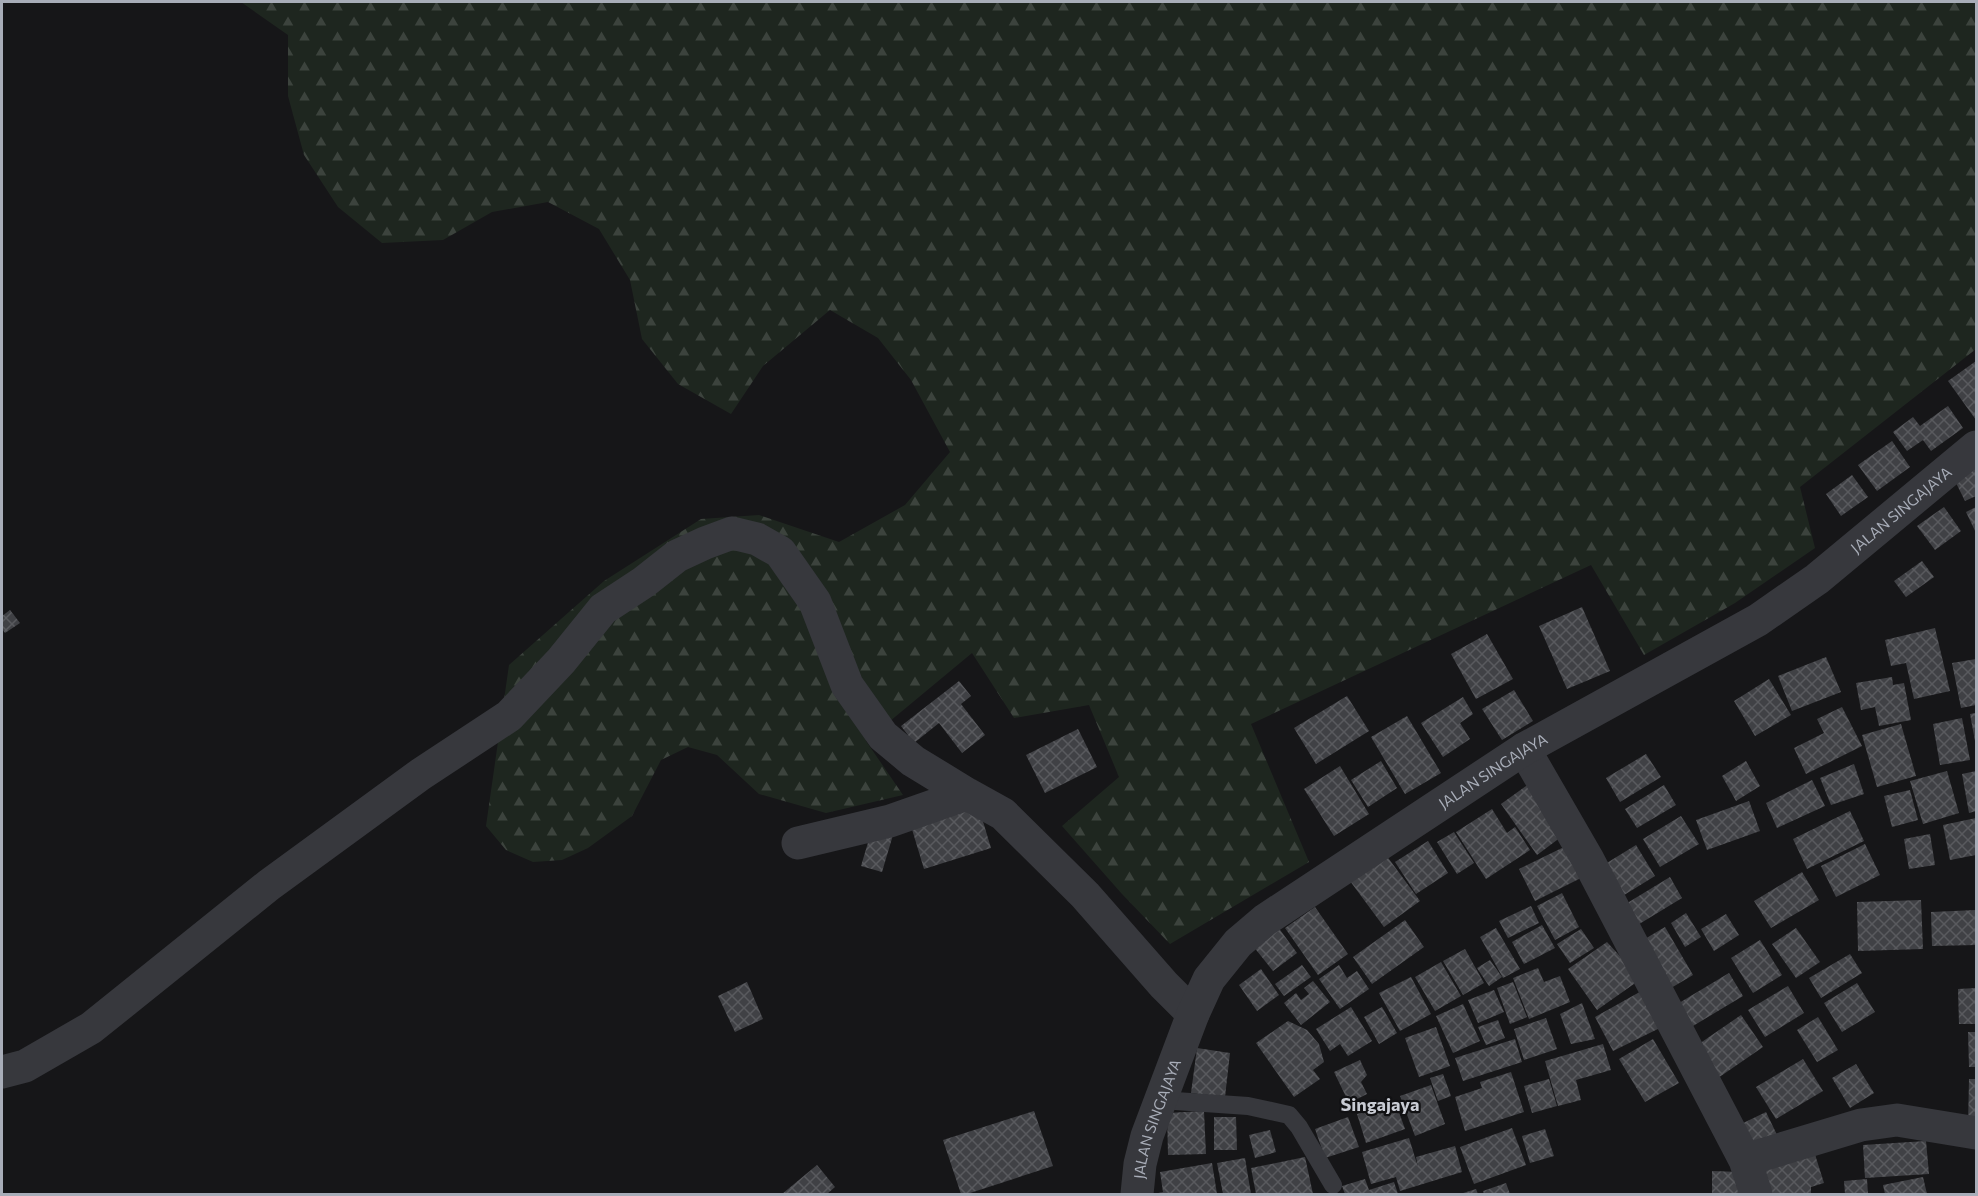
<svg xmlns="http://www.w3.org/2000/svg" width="1978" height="1196" viewBox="0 0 1978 1196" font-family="Commissioner,sans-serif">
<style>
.forest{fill:url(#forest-firs)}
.building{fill:url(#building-cross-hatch)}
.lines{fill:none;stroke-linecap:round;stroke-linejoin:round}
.service{stroke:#37383d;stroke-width:18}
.minor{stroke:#37383d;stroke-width:33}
.tertiary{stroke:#37383d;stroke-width:33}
.labels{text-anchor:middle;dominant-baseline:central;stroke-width:4.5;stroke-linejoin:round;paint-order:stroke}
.street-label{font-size:15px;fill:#a8adb8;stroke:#111113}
.quarter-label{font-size:18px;font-weight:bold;fill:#c9ccd4;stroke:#111113}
</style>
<defs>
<pattern id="forest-firs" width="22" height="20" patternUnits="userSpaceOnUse" patternTransform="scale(1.5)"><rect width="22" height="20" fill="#1e261f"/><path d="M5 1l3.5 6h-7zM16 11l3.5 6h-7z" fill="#3c433d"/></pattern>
<pattern id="building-cross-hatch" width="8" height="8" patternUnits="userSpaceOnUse" patternTransform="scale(1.5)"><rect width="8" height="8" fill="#404145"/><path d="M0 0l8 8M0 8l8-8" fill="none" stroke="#595a5e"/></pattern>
</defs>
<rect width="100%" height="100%" fill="#161618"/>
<!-- forest -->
<path class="forest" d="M241 2H1976V349L1800 487 1815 548 1735 603 1644 655 1591 565 1251 724 1309 862 1170 944 1122 894 1062 826 1119 777 1089 705 1014 718 972 653 866 741 903 795 826 813 759 794 717 755 688 747 661 760 632 816 588 848 562 860 533 862 506 850 486 826 509 665 604 581 701 519 759 515 839 542 905 505 950 452 911 380 878 338 830 310 763 366 731 414 678 384 642 339 630 280 599 229 548 202 492 212 443 240 382 243 338 207 304 155 288 96V35Z"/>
<!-- building -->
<path class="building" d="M1976 361V420L1948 381Z
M1948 406 1963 428 1931 451 1923 440 1907 451 1893 432 1913 417 1920 426Z
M1892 441 1910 467 1877 491 1858 465Z
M1976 468V496L1965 501 1954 479Z
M1852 475 1868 497 1841 516 1826 494Z
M1944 507 1961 531 1935 550 1917 526Z
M1976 507V533L1966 512Z
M1922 561 1934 577 1906 597 1894 581Z
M1582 607 1610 671 1567 689 1539 626Z
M10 610 20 623 5 633 2 629V616Z
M1935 628 1950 691 1914 699 1906 663 1891 666 1885 640Z
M1487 634 1513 679 1476 699 1451 654Z
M1826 657 1841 692 1792 711 1778 676Z
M1976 659V705L1961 708 1952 663Z
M1892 677 1893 685 1904 683 1911 720 1879 726 1875 707 1861 710 1856 683Z
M1769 679 1791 715 1755 736 1734 701Z
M959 681 971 696 961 704 985 735 962 753 939 723 914 743 901 726Z
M1514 690 1533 721 1502 740 1482 709Z
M1347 696 1369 731 1316 764 1294 728Z
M1463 697 1473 714 1460 723 1470 739 1443 757 1421 723Z
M1842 707 1862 746 1806 774 1794 748 1824 733 1817 719Z
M1976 713V741H1975L1970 714Z
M1407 716 1441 773 1405 794 1371 737Z
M1962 718 1970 760 1940 765 1933 724Z
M1901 724 1916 776 1877 787 1862 735Z
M1078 729 1097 767 1045 793 1026 755Z
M1646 754 1661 777 1620 802 1606 778Z
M1381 761 1397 788 1368 807 1351 780Z
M1746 761 1760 786 1736 801 1722 776Z
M1854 764 1864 794 1831 805 1820 778Z
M1340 766 1369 814 1334 836 1304 789Z
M1947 771 1959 813 1923 824 1910 781Z
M1976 771V811L1969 813 1962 774Z
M1812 780 1825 806 1777 828 1766 803Z
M1533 781 1569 831 1537 855 1501 804Z
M1664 785 1676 805 1637 828 1625 809Z
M1910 790 1918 820 1892 827 1884 796Z
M1749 801 1760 831 1707 850 1696 820Z
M978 805 991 848 924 869 911 826Z
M1492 809 1507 833 1515 827 1530 850 1486 879 1456 832Z
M1850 811 1864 841 1807 869 1793 839Z
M1681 816 1699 844 1660 867 1643 839Z
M1976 818V855L1950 860 1943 825Z
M872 829 893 835 882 872 861 866Z
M1454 832 1474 863 1457 874 1437 842Z
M1930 834 1935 865 1909 869 1904 839Z
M1428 841 1448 873 1416 894 1395 862Z
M1865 844 1880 875 1836 897 1821 866Z
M1636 845 1655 876 1616 900 1597 869Z
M1566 846 1581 878 1535 901 1519 869Z
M1386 855 1420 901 1384 927 1350 881Z
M1802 872 1819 900 1771 928 1754 901Z
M1670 877 1682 898 1636 926 1624 905Z
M1562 893 1579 927 1555 940 1537 906Z
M1921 900 1923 949 1858 951 1857 902Z
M1531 906 1539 923 1508 938 1499 921Z
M1315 907 1348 954 1318 975 1285 928Z
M1976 910V945L1932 946 1931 912Z
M1686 913 1701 937 1685 947 1671 923Z
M1726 914 1739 935 1714 951 1701 929Z
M1405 920 1424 947 1372 984 1353 957Z
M1542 925 1555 948 1524 964 1512 942Z
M1278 927 1297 953 1273 971 1253 946Z
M1665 927 1693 975 1666 991 1638 943Z
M1496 928 1520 969 1503 978 1480 937Z
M1796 928 1820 962 1796 978 1772 944Z
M1581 929 1594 948 1570 963 1557 944Z
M1760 940 1782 975 1753 993 1731 958Z
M1607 942 1641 979 1597 1010 1568 969Z
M1465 949 1484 983 1463 995 1443 961Z
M1850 954 1862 973 1821 998 1809 978Z
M1490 960 1502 977 1489 986 1477 968Z
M1441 962 1461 996 1435 1011 1415 977Z
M1302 965 1311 977 1284 996 1275 984Z
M1339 965 1347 978 1357 971 1369 989 1340 1009 1319 979Z
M1538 968 1544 982 1560 976 1570 1002 1529 1019 1513 978Z
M1261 969 1279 995 1257 1011 1239 985Z
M1729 973 1743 996 1693 1026 1679 1003Z
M1411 977 1431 1014 1400 1031 1379 993Z
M1313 981 1330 1002 1301 1025 1284 1003 1296 993 1301 1000 1309 994 1304 988Z
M747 982 763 1019 735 1032 718 996Z
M1513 982 1527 1017 1510 1024 1497 988Z
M1857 983 1875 1012 1842 1032 1824 1003Z
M1788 986 1804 1013 1765 1037 1748 1010Z
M1976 988V1024H1959L1958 989Z
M1645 989 1664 1026 1613 1051 1595 1017Z
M1494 990 1504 1012 1478 1023 1468 1000Z
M1582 1003 1595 1039 1571 1044 1560 1014Z
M1463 1004 1480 1041 1453 1053 1436 1016Z
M1351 1007 1372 1041 1348 1056 1340 1044 1330 1051 1316 1029Z
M1382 1007 1397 1033 1379 1044 1364 1017Z
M1741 1015 1763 1047 1718 1078 1696 1046Z
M1818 1017 1838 1050 1817 1062 1797 1030Z
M1546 1018 1557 1049 1524 1060 1514 1029Z
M1498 1020 1505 1038 1486 1045 1478 1027Z
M1288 1021 1307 1030 1319 1044 1324 1062 1313 1070 1320 1079 1294 1097 1256 1043Z
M1436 1027 1450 1066 1419 1077 1405 1038Z
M1968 1032H1976V1067H1969Z
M1515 1039 1522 1062 1463 1081 1455 1058Z
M1653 1039 1679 1083 1645 1102 1619 1059Z
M1603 1044 1611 1070 1576 1080 1581 1100 1558 1106 1545 1061Z
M1197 1048 1230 1053 1225 1097 1191 1093Z
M1803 1059 1823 1091 1776 1119 1756 1087Z
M1360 1060 1367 1075 1361 1082 1367 1094 1349 1103 1334 1072Z
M1856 1064 1874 1093 1850 1108 1832 1078Z
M1511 1072 1524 1112 1465 1131 1455 1097 1482 1088 1480 1082Z
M1443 1074 1451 1096 1438 1101 1430 1078Z
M1549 1079 1557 1106 1532 1113 1524 1086Z
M1969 1079H1976V1126H1968Z
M1431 1085 1445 1124 1415 1136 1400 1096Z
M1395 1101 1405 1129 1366 1143 1357 1114Z
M1034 1111 1053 1166 967 1194H961L943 1140Z
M1204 1111 1206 1154 1168 1155 1167 1113Z
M1766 1112 1779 1139 1750 1153 1737 1126Z
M1214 1117H1236L1237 1150H1214Z
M1348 1117 1359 1147 1325 1158 1315 1129Z
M1512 1128 1526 1165 1474 1184 1460 1147Z
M1545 1129 1554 1156 1530 1163 1522 1136Z
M1270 1130 1276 1152 1255 1158 1249 1135Z
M1409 1138 1418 1167 1416 1157 1455 1146 1462 1172 1400 1191 1396 1177 1371 1184 1362 1152Z
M1926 1141 1929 1174 1865 1178 1863 1145Z
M1812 1145 1824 1183 1811 1187V1194H1761L1751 1165Z
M1305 1157 1313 1194H1256L1251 1168Z
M1245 1158 1251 1194H1223L1217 1163Z
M1212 1163 1217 1194H1154L1163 1192 1160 1172Z
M817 1165 835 1187 827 1194H782Z
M1712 1171 1742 1172 1741 1194H1712Z
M1923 1177 1927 1194H1885L1883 1185Z
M1365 1179 1369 1190 1394 1182 1398 1194H1345L1342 1186Z
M1867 1179 1868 1194H1845L1844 1181Z
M1506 1183 1510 1194H1484L1483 1191Z
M1476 1189 1478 1194H1460Z"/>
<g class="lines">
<!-- service -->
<path class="service" d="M1161 1100 1248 1106 1289 1115 1299 1127 1333 1185"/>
<!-- minor -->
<path class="minor" d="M1524 749 1587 858 1745 1160 1756 1194
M798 843 890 821 967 794
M2 1072 25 1066 91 1028 269 885 421 774 509 716 561 661 603 609 644 582 677 556 705 543 732 533 757 539 780 552 815 602 847 685 883 736 913 761 967 794 1003 814 1085 895 1164 985 1193 1014
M1745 1160 1861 1125 1897 1120 1976 1133"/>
<!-- tertiary -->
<path class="tertiary" id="s1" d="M1137 1194 1140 1164 1147 1136 1193 1014 1209 979 1238 943 1265 920 1524 749 1758 620 1817 579 1976 447"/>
</g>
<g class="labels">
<!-- street labels -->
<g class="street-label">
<text stroke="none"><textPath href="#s1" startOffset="1068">JALAN SINGAJAYA</textPath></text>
<text stroke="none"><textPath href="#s1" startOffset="582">JALAN SINGAJAYA</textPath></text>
<text stroke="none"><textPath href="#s1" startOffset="78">JALAN SINGAJAYA</textPath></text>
</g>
<!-- quarter labels -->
<g class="quarter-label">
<text x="1380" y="1104">Singajaya</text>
</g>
</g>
<!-- border -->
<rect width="1978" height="1196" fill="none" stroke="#a8adb8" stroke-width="6"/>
</svg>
